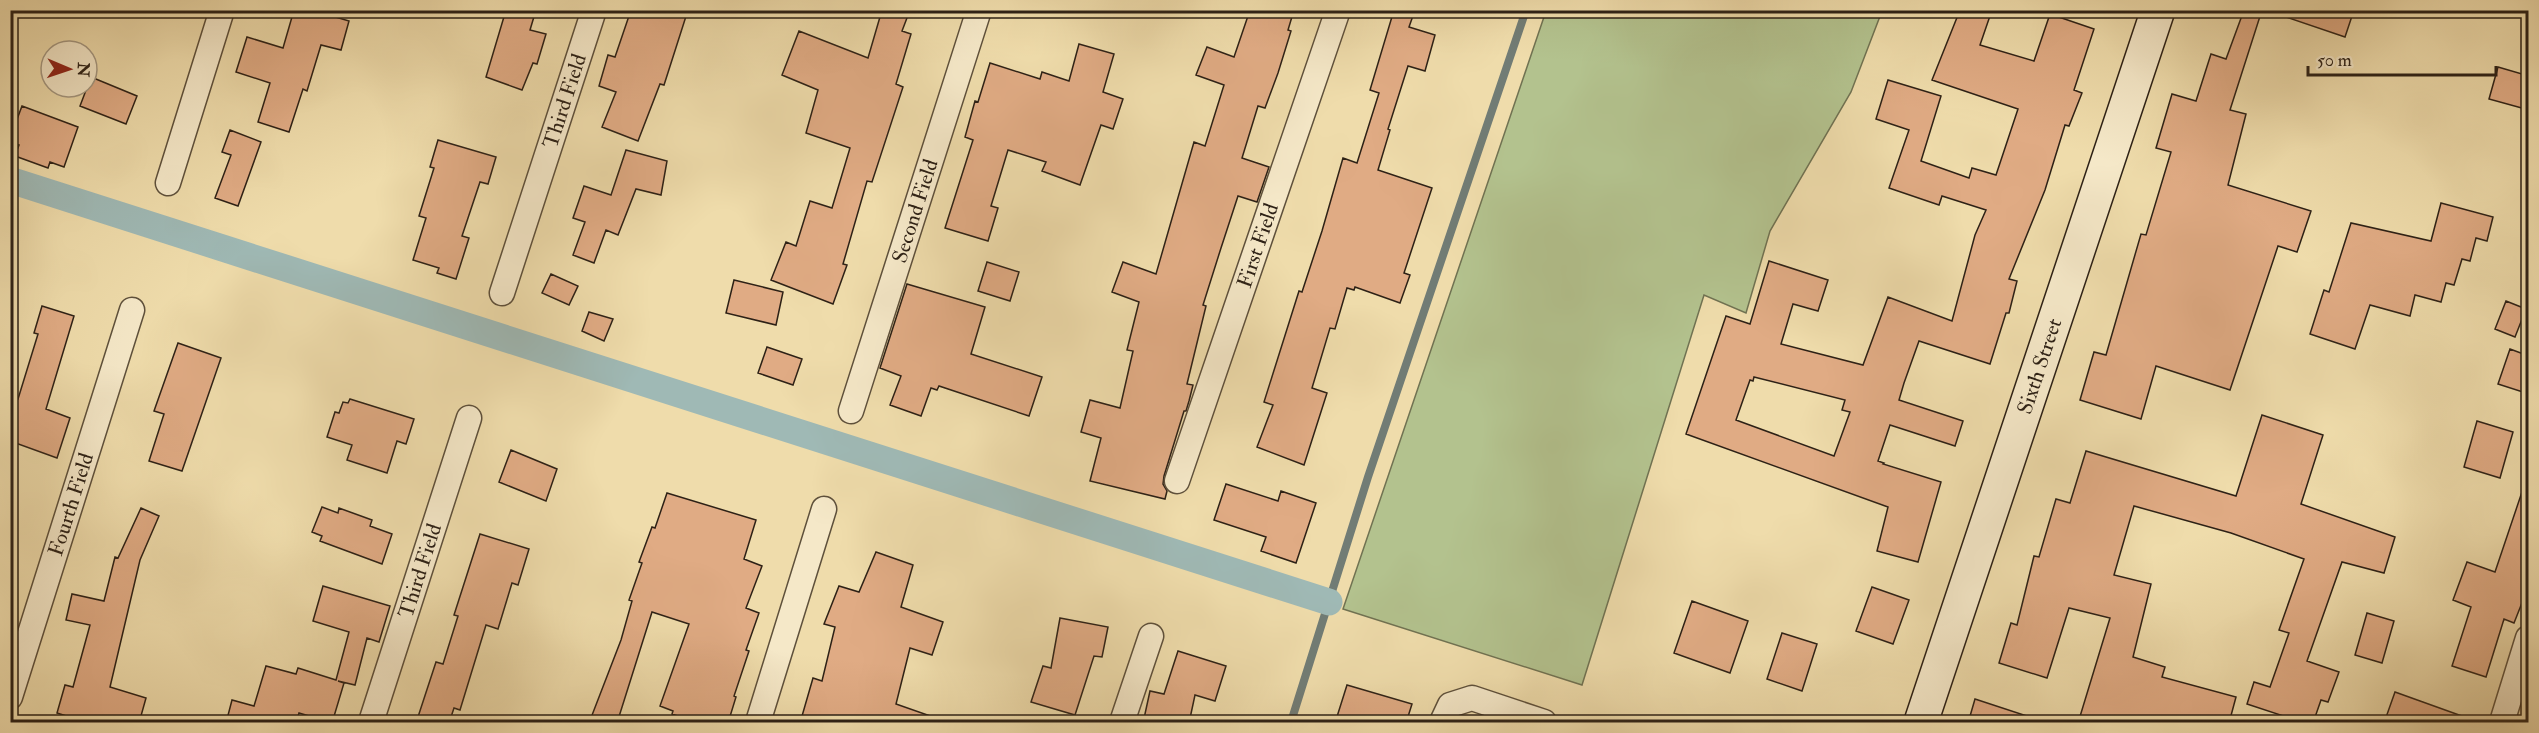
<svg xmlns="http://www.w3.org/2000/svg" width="2539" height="733" viewBox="0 0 2539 733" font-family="'IM FELL Double Pica',serif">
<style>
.green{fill:#b3c28e;stroke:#707252;stroke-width:1.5}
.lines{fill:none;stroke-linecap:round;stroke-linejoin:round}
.stream{stroke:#717c75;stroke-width:8}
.canal{stroke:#9fb9b5;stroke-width:27}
.building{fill:#e0ab84;stroke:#2d2116;stroke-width:1.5;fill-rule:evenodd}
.street-casing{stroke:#5e503b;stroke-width:27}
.secondary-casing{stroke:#2d2116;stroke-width:36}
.street{stroke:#f5e8c8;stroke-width:24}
.secondary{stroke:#f5e8c8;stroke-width:33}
.labels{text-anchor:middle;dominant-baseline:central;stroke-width:4.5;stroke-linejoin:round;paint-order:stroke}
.street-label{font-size:21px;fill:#2d2116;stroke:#f5e8c8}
</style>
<rect width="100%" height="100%" fill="#efdcab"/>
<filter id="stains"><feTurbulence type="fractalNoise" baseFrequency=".00333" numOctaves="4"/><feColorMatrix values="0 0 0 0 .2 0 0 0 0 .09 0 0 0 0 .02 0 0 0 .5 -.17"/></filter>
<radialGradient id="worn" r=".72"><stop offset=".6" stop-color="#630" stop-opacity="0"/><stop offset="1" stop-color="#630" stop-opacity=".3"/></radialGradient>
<!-- green -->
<path class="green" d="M1546 11H1882L1851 92 1770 231 1746 313 1704 295 1582 685 1343 609Z"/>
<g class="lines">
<!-- stream -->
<path class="stream" d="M1291 722 1368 477 1526 10"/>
<!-- canal -->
<path class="canal" d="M10 180 1329 602"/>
</g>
<!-- building -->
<path class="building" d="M294 10H312L349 21 341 50 321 45 307 91 303 89 289 132 258 122 270 83 236 72 247 37 283 48Z
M506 10H536L530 30 546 34 537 64 533 63 522 90 486 77Z
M631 10H688L664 85 660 84 638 141 602 127 616 92 599 86 608 55 615 57Z
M882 10H910L902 31 911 34 896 84 903 87 872 182 867 181 843 264 847 265 833 304 771 280 786 242 796 246 810 201 832 208 850 148 806 133 818 90 782 75 799 31 868 58Z
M1250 10H1294L1288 30 1291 31 1278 73 1265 108 1258 106 1242 158 1269 167 1257 202 1238 196 1221 248 1203 305 1206 306 1187 384 1193 385 1189 401 1186 411H1184L1164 476 1163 484 1167 491 1165 499 1090 481 1101 438 1081 432 1090 400 1120 408 1133 351 1127 350 1139 302 1112 292 1123 262 1156 274 1194 142 1205 146 1224 85 1196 75 1207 47 1234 57Z
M1394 10H1415L1409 27 1435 35 1425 71 1408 66 1388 129 1390 130 1378 170 1432 188 1404 273 1410 275 1400 303 1355 287 1354 290 1347 288 1335 329 1330 328 1312 388 1327 393 1304 465 1257 447 1273 405 1264 402 1299 291 1302 292 1322 231 1343 158 1357 163 1379 93 1370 90Z
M1960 10H1992L1980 45 2034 61 2050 14 2094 29 2074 90 2082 93 2069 126 2065 125 2045 190 2009 279 2017 281 2009 313H2006L1990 364 1919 341 1904 383 1899 400 1963 421 1955 446 1890 425 1878 461 1884 463 1883 464 1941 482 1918 562 1877 551 1888 507 1686 434 1726 316 1750 324 1769 261 1828 280 1818 311 1793 304 1781 344 1863 365 1888 297 1952 321 1975 235 1986 210 1942 196 1939 205 1889 188 1909 130 1876 119 1888 80 1941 96 1921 161 1969 178 1972 168 1996 175 2018 109 1932 80ZM1754 377 1845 400 1842 410 1850 412 1834 456 1736 420 1750 380 1753 381Z
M2244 10H2262L2230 110 2246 114 2228 185 2311 211 2297 252 2278 246 2230 390 2156 366 2141 419 2080 400 2094 352 2106 355 2141 234 2146 235 2171 152 2156 148 2172 94 2196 101 2211 54 2226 59Z
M2277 10H2354L2345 37 2277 14Z
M1079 44 1114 54 1103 92 1123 99 1113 129 1101 125 1080 185 1042 171 1046 162 1008 150 991 206 998 208 988 241 945 228 973 140 965 137 975 101 978 102 990 63 1040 79 1042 72 1069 81Z
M2498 67 2529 76V110L2489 99Z
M91 77 137 96 126 124 80 106Z
M22 106 78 127 64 167 50 162 48 168 15 156 19 145 10 142V138Z
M230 130 261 142 238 206 215 198 231 155 222 152Z
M438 140 496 157 488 184 480 182 462 236 469 238 456 279 437 273 439 268 413 260 426 218 419 216 434 168 430 167Z
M626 150 667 161 661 195 636 189 618 235 606 230 594 263 573 255 585 222 573 218 584 186 611 195Z
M2441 203 2493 217 2487 241 2476 238 2470 261 2462 259 2454 285 2446 283 2441 302 2415 295 2410 316 2370 305 2355 349 2310 334 2324 290 2329 292 2351 223 2431 241Z
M987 262 1019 272 1010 301 978 291Z
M551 274 578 286 569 305 542 293Z
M734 280 783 292 776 325 726 313Z
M907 284 985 307 971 354 1042 377 1029 416 939 386 937 390 931 388 921 416 890 405 901 376 880 368Z
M2506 301 2526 309 2515 337 2495 329Z
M42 306 74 316 46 409 70 418 57 458 10 441V396L18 399 38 334 34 333Z
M589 312 613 319 604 341 582 331Z
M178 343 221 358 182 471 149 461 164 414 154 411Z
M767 347 802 359 793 385 758 373Z
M2510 349 2529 356V394L2498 384Z
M350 399 414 419 406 444 397 441 387 473 347 460 352 445 327 437 335 412 339 413 343 402 348 403Z
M2262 415 2323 435 2301 504 2395 537 2384 573 2342 562 2307 661 2339 672 2328 702 2321 700 2313 723H2305L2247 704 2254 682 2270 687 2289 633 2279 630 2304 559 2231 533 2134 506 2114 575 2151 584 2133 657 2165 667 2162 677 2236 697 2229 723H2078L2110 618 2069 608 2047 678 1999 663 2011 623 2017 625 2034 556 2039 557 2056 499 2070 503 2086 451 2236 496Z
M2477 421 2513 432 2500 478 2464 467Z
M511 450 557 469 546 501 499 482Z
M2525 483H2529V585L2514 623 2504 619 2486 677 2452 666 2471 607 2453 600 2467 562 2495 572Z
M1226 484 1278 501 1281 491 1316 503 1296 563 1261 551 1266 537 1214 520Z
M667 493 756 520 744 559 762 566 746 608 759 613 746 650 749 651 734 696 736 697 728 723H697L672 714 673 711 660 706 689 624 652 612 617 723H589L621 640 632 601 629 600 642 563 639 562 652 527 655 528Z
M322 507 338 513 339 508 372 520 370 526 392 534 382 564 320 541 322 536 312 532Z
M141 508 159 516 140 560 110 687 146 698 139 723H88L57 713 65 685 73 687 90 625 66 620 72 594 104 601 115 557 118 558Z
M480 534 529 549 518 585 512 583 498 629 486 625 460 710 454 708 449 723H416L436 662 443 664 458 616 454 615Z
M876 552 913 565 901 607 943 622 932 655 910 648 896 704 939 719V723H800L813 678 822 681 835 627 824 624 839 586 859 592Z
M323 586 390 606 379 642 367 638 355 685 338 681 344 683 332 723 299 713 296 723H226L232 700 254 706 266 666 296 674 298 668 336 680 349 632 313 621Z
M1872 587 1909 600 1893 644 1856 631Z
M1692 601 1748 621 1730 673 1674 653Z
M2367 613 2394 621 2382 663 2355 655Z
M1060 618 1108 627 1102 657 1094 656 1075 715 1031 702 1043 666 1051 668Z
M1782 633 1817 644 1802 691 1767 679Z
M1178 651 1226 666 1215 701 1195 695 1189 723H1143L1150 691 1164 694Z
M1347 685 1412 704 1406 723H1335Z
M2395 692 2473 720 2472 723H2384Z
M1975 699 2033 718V723H1968Z"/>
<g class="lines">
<defs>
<g id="street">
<path d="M168 183 222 10"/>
<path id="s1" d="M502 293 594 10"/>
<path id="s2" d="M851 411 979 10"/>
<path id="s3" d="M1177 481 1338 10"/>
<path id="s4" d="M10 697 132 310"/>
<path id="s5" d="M371 722 469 418"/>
<path d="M758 722 824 509"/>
<path d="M1122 722 1151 636"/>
<path d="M1442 722 1450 705 1472 698 1544 722"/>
<path d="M2502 722 2528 638"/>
</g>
<g id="secondary">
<path id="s6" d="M1921 722 2158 10"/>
</g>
</defs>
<!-- street casing -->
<use href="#street" class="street-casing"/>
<!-- secondary casing -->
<use href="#secondary" class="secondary-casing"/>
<!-- street -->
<use href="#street" class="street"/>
<!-- secondary -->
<use href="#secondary" class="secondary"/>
</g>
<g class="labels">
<!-- street labels -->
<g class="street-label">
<text stroke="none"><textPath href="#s1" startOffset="202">Third Field</textPath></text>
<text stroke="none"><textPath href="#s2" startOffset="210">Second Field</textPath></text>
<text stroke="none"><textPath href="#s3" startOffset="249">First Field</textPath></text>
<text stroke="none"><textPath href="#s6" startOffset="375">Sixth Street</textPath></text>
<text stroke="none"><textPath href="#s4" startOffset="202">Fourth Field</textPath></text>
<text stroke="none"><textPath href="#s5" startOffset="159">Third Field</textPath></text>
</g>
</g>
<!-- margin -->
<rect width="2539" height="733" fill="none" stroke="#efdcab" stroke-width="36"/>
<rect x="12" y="12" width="2515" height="709" fill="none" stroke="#2d2116" stroke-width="3"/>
<rect x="18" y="18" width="2503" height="697" fill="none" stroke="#2d2116" stroke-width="1.5"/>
<!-- north arrow -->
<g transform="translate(69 69) rotate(92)"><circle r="28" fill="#f5e8c8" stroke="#a59881" stroke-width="1.5"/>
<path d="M0-4.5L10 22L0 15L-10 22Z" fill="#8f2418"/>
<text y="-9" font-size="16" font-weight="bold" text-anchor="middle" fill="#2d2116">N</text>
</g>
<!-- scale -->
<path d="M2308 66v9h188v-9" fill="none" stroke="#2d2116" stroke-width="3"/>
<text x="2317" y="66" font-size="18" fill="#2d2116" stroke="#f5e8c8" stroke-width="4.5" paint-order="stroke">50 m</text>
<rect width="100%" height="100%" filter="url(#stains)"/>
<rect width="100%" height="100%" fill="url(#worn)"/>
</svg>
